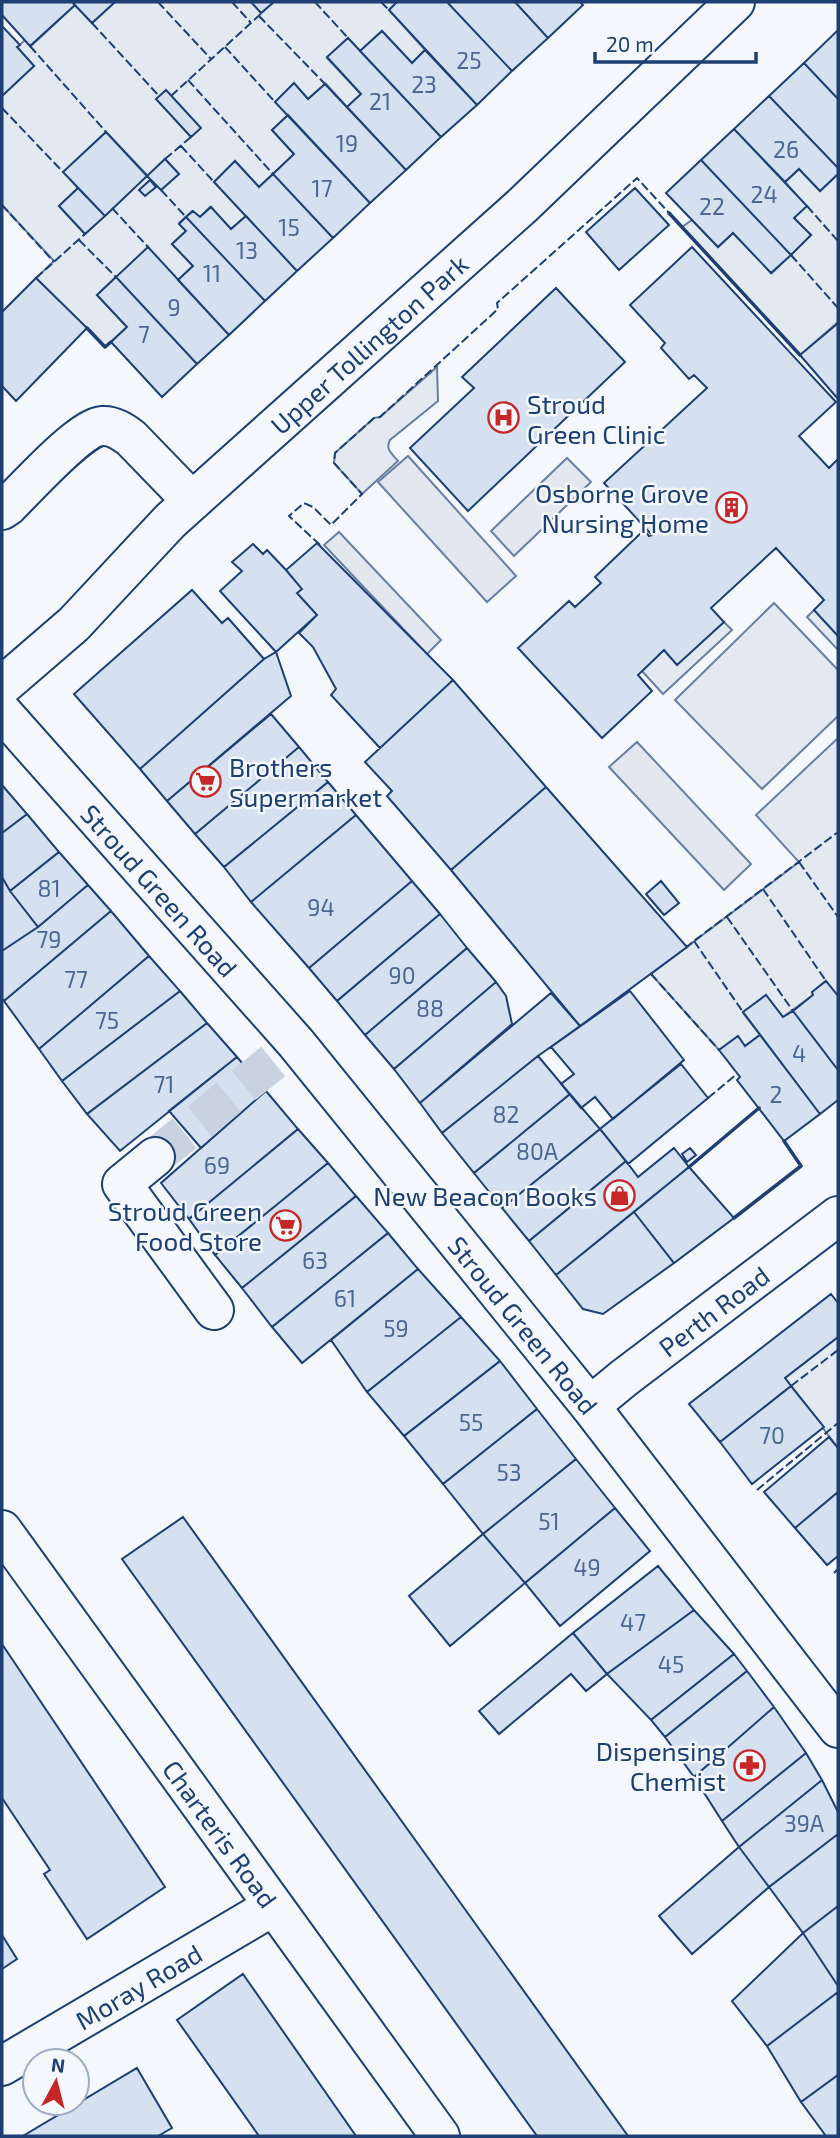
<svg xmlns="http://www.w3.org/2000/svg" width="840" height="2138" viewBox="0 0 840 2138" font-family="'Exo 2',sans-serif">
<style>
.green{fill:#e3e9f0;stroke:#687fa3;stroke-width:2;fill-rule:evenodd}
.parking{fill:#e3e8f0;stroke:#687fa3;stroke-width:2}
.building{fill:#d5e0f0;stroke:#1d3f73;stroke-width:2}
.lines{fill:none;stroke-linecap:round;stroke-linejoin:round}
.street-tunnel{stroke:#c9d2e0;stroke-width:38;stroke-dasharray:38 19;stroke-linecap:butt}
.street-casing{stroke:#1d3f73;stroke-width:42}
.secondary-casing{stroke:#1d3f73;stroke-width:42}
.primary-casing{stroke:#1d3f73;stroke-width:42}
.street{stroke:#f4f7fb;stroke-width:38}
.secondary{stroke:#f4f7fb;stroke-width:38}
.primary{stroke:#f4f7fb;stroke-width:38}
.fence{stroke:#1d3f73;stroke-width:2;stroke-dasharray:9 3.5;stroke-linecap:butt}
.wall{stroke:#1d3f73;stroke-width:3.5}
.labels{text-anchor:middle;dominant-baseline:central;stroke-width:5;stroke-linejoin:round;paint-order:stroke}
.number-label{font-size:23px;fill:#4b6792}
.street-label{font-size:26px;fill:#1d3f73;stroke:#f4f7fb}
.poi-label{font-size:26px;fill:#1d3f73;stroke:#f4f7fb;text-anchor:end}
</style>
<rect width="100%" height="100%" fill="#f4f7fb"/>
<!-- green -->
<path class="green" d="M115 2H397L389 10 425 50 412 63 382 31 360 51 348 38 327 58 361 94 347 107 326 84 308 99 294 84 288 115 272 130 294 154 259 187 235 161 214 182 246 216 231 229 210 207 200 217 192 211 179 223 186 231 172 244 193 266 178 280 116 277 97 295 127 327 105 347 36 278 54 261 2 205V96L34 66 17 47 25 40 31 46 75 5 92 23ZM106 132 147 175 85 234 59 206 78 188 64 172ZM165 159 179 174 161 190 148 176Z
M799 169 820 191 838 174V322L800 355 682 227 692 220 718 247 733 233 772 273 811 235 794 218 806 206 785 182Z
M437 367 438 401 390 440C385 449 392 454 398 461L362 494 334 463 335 453 374 418 380 417Z
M774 603 838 670V716L762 789 675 700Z
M814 610 838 636V650L807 617Z
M724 622 732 630 663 694 642 671 664 650 677 664Z
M838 738V996L826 981 812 992 813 995 783 1017 766 995 743 1013 760 1035 745 1046 719 1050 651 974 799 862 756 815Z
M838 1337V1448L785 1378Z"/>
<!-- parking -->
<path class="parking" d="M408 456 516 576 487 602 378 482Z
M567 458 591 482 514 556 491 531Z
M339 532 441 640 427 654 324 545Z
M637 742 751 864 724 890 609 767Z"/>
<!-- building -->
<path class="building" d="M2 2H72L75 5 30 46 2 15Z
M72 2H115L92 23Z
M251 2H274L261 13Z
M397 2H447L512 71 477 105 389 10Z
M447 2H515L548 38 512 71Z
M515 2H580L583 5 548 38Z
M2 26 20 45 17 47 34 66 2 96Z
M838 30V99L804 63Z
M382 31 412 63 425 50 477 105 441 137 360 51Z
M348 38 441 137 406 170 347 107 361 94 327 57Z
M804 63 838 99V168L769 96Z
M294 83 308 99 325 84 406 170 370 203 275 102Z
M166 90 201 128 191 137 156 99Z
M769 96 838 168V174L820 191 799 169 785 182 734 129Z
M288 115 370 203 333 238 273 174 294 154 272 130Z
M734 129 807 206 794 218 811 235 791 255 701 160Z
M106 132 147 176 105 216 63 172Z
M165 159 179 174 161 190 147 176Z
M701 160 791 255 771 273 733 233 718 247 666 193Z
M235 161 259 187 273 174 333 238 297 271 214 182Z
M150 180 156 187 145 196 139 190Z
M78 188 105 216 85 234 59 206Z
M635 188 669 225 619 270 586 232Z
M211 207 231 229 246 216 297 271 265 301 186 217 193 211 200 217Z
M186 217 265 301 229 335 178 280 193 266 172 244 186 231 179 224Z
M148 247 229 335 197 364 116 277Z
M692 247 836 402 799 436 829 468 838 459V636L814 610 824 600 776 548 711 608 724 622 677 665 664 650 638 675 652 691 602 738 518 648 569 601 575 607 601 583 595 577 644 530 649 536 652 535 604 483 707 388 694 375 689 379 661 348 665 343 630 305Z
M116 277 197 364 162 397 111 342 127 327 97 295Z
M36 278 87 328 16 401 2 386V312Z
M556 288 625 362 468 511 410 448 474 388 462 377Z
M837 324 838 325V399L800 355Z
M317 543 453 680 380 748 331 695 336 689 313 647 299 633 317 615 297 593 302 589 286 570Z
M253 544 263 554 267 550 286 570 302 589 297 593 317 615 276 652 220 591 242 571 232 562Z
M192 590 222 623 228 618 264 659 140 769 74 694Z
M276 652 291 696 167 801 140 769 264 659Z
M453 680 546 787 451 870 387 796 392 791 365 762Z
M271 714 299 747 195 834 167 801Z
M299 747 328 782 224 867 195 834Z
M328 782 356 815 251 902 224 867Z
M2 785 27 814 2 833Z
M546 787 687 947 580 1026 451 870Z
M27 814 59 852 10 891 2 877V833Z
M356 815 412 881 309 968 251 902Z
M59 852 88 885 38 927 10 891Z
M2 877 10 891 38 927 2 951Z
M412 881 440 914 337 1001 309 968Z
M661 881 679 903 664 915 646 894Z
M88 885 111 911 4 1001 2 998V951L38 927Z
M111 911 149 956 39 1049 4 1001Z
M440 914 467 948 365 1035 337 1001Z
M467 948 496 982 394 1069 365 1035Z
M149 956 180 991 62 1081 39 1049Z
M826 981 838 996V1070L793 1011 813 995 812 992Z
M496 982 506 996 512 1024 420 1103 394 1069Z
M180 991 207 1023 87 1114 62 1081Z
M630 991 684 1060 613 1119 595 1097 581 1108 561 1084 574 1074 551 1047Z
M551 993 580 1026 538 1056 442 1133 420 1103Z
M766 995 783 1017 793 1011 838 1070V1100L820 1114 743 1012Z
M207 1023 237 1057 120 1151 87 1114Z
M760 1035 820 1114 784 1141 737 1080 740 1077 719 1050 738 1036 745 1046Z
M538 1056 570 1094 474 1173 442 1133Z
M237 1057 266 1091 201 1148 169 1111Z
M681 1064 708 1098 628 1164 600 1129Z
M266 1091 298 1129 189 1219 161 1183Z
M570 1094 600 1129 502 1208 474 1173Z
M298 1129 328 1163 215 1255 189 1219Z
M600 1129 626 1161 529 1241 502 1208Z
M674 1148 689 1167 556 1275 529 1241 626 1161 638 1177Z
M690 1148 696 1155 687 1162 682 1154Z
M328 1163 356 1196 242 1288 215 1255Z
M689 1167 734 1218 674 1263 634 1212Z
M356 1196 388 1233 272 1327 242 1288Z
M634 1212 674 1263 603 1314 583 1309 556 1275Z
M388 1233 418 1269 302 1363 272 1327Z
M418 1269 461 1317 367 1392 331 1340Z
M831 1294 838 1303V1337L785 1378 791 1386 720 1442 689 1404Z
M461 1317 500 1361 404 1436 367 1392Z
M500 1361 537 1409 443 1484 404 1436Z
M791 1386 824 1427 752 1484 720 1442Z
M537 1409 576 1459 483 1534 443 1484Z
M829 1437 838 1448V1492L795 1528 764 1492Z
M576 1459 615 1508 525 1583 483 1534Z
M838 1492V1556L827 1565 795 1528Z
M615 1508 650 1551 560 1626 525 1583Z
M183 1517 628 2136H537L122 1559Z
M483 1534 525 1583 450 1646 409 1596Z
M658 1566 694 1610 607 1674 573 1633Z
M694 1610 734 1654 651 1720 607 1674Z
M573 1633 607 1674 586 1691 571 1674 499 1734 479 1711Z
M2 1644 165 1887 87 1939 44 1874 50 1870 2 1798Z
M734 1654 747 1671 665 1737 651 1720Z
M747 1671 774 1707 694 1777 665 1737Z
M774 1707 806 1753 722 1821 694 1777Z
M806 1753 822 1780 739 1847 722 1821Z
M822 1780 838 1812V1834L769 1887 739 1847Z
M838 1834V1906L803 1933 769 1887Z
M739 1847 769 1887 692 1954 659 1916Z
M838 1906V1986L803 1933Z
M803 1933 838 1986V1992L767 2046 732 2001Z
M2 1935 17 1959 2 1969Z
M243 1974 356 2136H259L177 2020Z
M838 1992V2075L801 2102 767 2046Z
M137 2068 172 2128 158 2136H23Z
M838 2075V2136H826L801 2102Z"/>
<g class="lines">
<!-- street-tunnel -->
<path class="street-tunnel" d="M155 1157 296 1043"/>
<defs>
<g id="street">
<path d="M2 510 8 506C25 489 81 427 102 426 113 425 123 432 131 438L192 501"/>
<path d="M155 1157 122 1184 214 1310"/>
<path id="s1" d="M590 1406 624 1378 838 1216"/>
<path id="s2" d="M2 1530 440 2136"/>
<path id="s3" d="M2 2066 272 1907"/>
</g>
<g id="secondary">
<path id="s4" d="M2 686 74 624 170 521 523 205 735 2"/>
</g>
<g id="primary">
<path id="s5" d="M2 712 296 1043 590 1406 838 1728"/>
</g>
</defs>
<!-- street casing -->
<use href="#street" class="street-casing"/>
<!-- secondary casing -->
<use href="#secondary" class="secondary-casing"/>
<!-- primary casing -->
<use href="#primary" class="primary-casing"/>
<!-- street -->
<use href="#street" class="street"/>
<!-- secondary -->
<use href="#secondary" class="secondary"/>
<!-- primary -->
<use href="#primary" class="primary"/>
<!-- fence -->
<path class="fence" d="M158 2 211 59
M232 2 251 23
M315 2 348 38
M381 2 389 10
M259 16 325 84
M92 23 159 96
M30 46 106 132
M225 47 275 102
M188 80 273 174
M171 96 264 11
M2 108 63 172
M181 146 214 182
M165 159 191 137
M161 190 186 217
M2 205 54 262
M807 206 838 241
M112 208 148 247
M79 240 116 277
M791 255 838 308
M36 278 85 234
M320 545 289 516 304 503 313 507 331 525 362 494 334 463 335 453 374 418 380 417 498 309 497 303 637 178 669 213
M799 862 838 917
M763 889 826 981
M727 917 793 1011
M694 941 743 1012
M686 945 687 947 694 941 838 832
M651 974 719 1050
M708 1098 737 1074
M791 1386 838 1350
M757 1490 838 1423
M834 1573 838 1569"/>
<!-- wall -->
<path class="wall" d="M669 213 800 355
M87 328 105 347 111 342
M689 1167 759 1108
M734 1218 801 1166 784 1141"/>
</g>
<!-- icons -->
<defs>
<symbol id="hospital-ring" viewBox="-11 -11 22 22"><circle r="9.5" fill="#f4f7fb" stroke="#c62828" stroke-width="1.5"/><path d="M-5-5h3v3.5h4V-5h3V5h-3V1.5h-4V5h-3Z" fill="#c62828"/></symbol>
<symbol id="building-ring" viewBox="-11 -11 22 22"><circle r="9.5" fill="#f4f7fb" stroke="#c62828" stroke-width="1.5"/><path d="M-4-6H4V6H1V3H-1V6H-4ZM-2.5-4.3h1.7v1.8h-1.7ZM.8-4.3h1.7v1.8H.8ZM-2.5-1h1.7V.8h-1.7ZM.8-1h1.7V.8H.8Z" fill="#c62828"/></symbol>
<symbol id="supermarket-ring" viewBox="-11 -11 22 22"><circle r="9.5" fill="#f4f7fb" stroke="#c62828" stroke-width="1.5"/><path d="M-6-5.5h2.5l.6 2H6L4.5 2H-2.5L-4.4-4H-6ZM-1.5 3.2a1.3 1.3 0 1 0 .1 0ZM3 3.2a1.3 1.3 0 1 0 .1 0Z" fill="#c62828"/></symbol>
<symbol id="shop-ring" viewBox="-11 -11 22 22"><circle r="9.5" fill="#f4f7fb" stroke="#c62828" stroke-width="1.5"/><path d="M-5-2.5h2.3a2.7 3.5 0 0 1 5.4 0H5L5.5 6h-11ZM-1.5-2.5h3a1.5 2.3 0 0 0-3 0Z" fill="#c62828"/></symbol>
<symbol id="pharmacy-ring" viewBox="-11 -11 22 22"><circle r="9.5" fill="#f4f7fb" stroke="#c62828" stroke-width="1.5"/><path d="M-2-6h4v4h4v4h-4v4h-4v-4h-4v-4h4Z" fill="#c62828"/></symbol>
</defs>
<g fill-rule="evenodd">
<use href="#hospital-ring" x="486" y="400" width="35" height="35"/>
<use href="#building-ring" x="714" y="490" width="35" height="35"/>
<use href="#supermarket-ring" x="188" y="764" width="35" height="35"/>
<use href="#shop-ring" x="602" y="1178" width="35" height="35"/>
<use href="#supermarket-ring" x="268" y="1208" width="35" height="35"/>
<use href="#pharmacy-ring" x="732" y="1748" width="35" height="35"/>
</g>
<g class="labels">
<!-- number labels -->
<g class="number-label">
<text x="469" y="60">25</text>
<text x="424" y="84">23</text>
<text x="380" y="101">21</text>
<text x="347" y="143">19</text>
<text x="786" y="149">26</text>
<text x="322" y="188">17</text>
<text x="764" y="194">24</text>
<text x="712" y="206">22</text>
<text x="289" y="227">15</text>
<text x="247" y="250">13</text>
<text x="212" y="273">11</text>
<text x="174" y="307">9</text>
<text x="144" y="334">7</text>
<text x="49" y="888">81</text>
<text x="321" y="907">94</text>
<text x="49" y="939">79</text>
<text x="402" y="975">90</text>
<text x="76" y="979">77</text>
<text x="430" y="1008">88</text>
<text x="107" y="1020">75</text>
<text x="799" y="1053">4</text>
<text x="164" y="1084">71</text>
<text x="776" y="1094">2</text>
<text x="506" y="1114">82</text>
<text x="537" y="1151">80A</text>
<text x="217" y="1165">69</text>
<text x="315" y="1260">63</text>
<text x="345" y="1298">61</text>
<text x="396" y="1328">59</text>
<text x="471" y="1422">55</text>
<text x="772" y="1435">70</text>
<text x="509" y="1472">53</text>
<text x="549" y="1521">51</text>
<text x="587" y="1567">49</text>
<text x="633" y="1622">47</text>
<text x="671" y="1664">45</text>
<text x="804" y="1823">39A</text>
</g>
<!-- street labels -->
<g class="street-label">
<text stroke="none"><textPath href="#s4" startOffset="502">Upper Tollington Park</textPath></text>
<text stroke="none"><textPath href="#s5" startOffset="238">Stroud Green Road</textPath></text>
<text stroke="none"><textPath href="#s1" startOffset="156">Perth Road</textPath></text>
<text stroke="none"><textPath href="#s5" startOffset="805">Stroud Green Road</textPath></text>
<text stroke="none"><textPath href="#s2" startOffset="374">Charteris Road</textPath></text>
<text stroke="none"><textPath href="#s3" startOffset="158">Moray Road</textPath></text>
</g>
<!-- poi labels -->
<g class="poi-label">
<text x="527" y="403" text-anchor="start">Stroud<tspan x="527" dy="30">Green Clinic</tspan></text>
<text x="709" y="492">Osborne Grove<tspan x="709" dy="30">Nursing Home</tspan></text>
<text x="229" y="766" text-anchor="start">Brothers<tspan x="229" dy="30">Supermarket</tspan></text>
<text x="597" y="1195">New Beacon Books</text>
<text x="262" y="1210">Stroud Green<tspan x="262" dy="30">Food Store</tspan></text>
<text x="726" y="1750">Dispensing<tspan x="726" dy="30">Chemist</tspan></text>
</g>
</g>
<!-- border -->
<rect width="840" height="2138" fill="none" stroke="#1d3f73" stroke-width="7"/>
<!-- north arrow -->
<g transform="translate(56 2082) rotate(7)"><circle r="33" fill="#f4f7fb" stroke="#9eadc5" stroke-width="2"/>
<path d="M0-5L12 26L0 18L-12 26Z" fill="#c62828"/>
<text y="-10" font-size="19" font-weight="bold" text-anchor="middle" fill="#1d3f73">N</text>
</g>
<!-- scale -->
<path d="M595 52v10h161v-10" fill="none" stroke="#1d3f73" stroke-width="3.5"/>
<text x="606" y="52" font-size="21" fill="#1d3f73" stroke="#f4f7fb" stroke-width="5" paint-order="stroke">20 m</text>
</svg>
